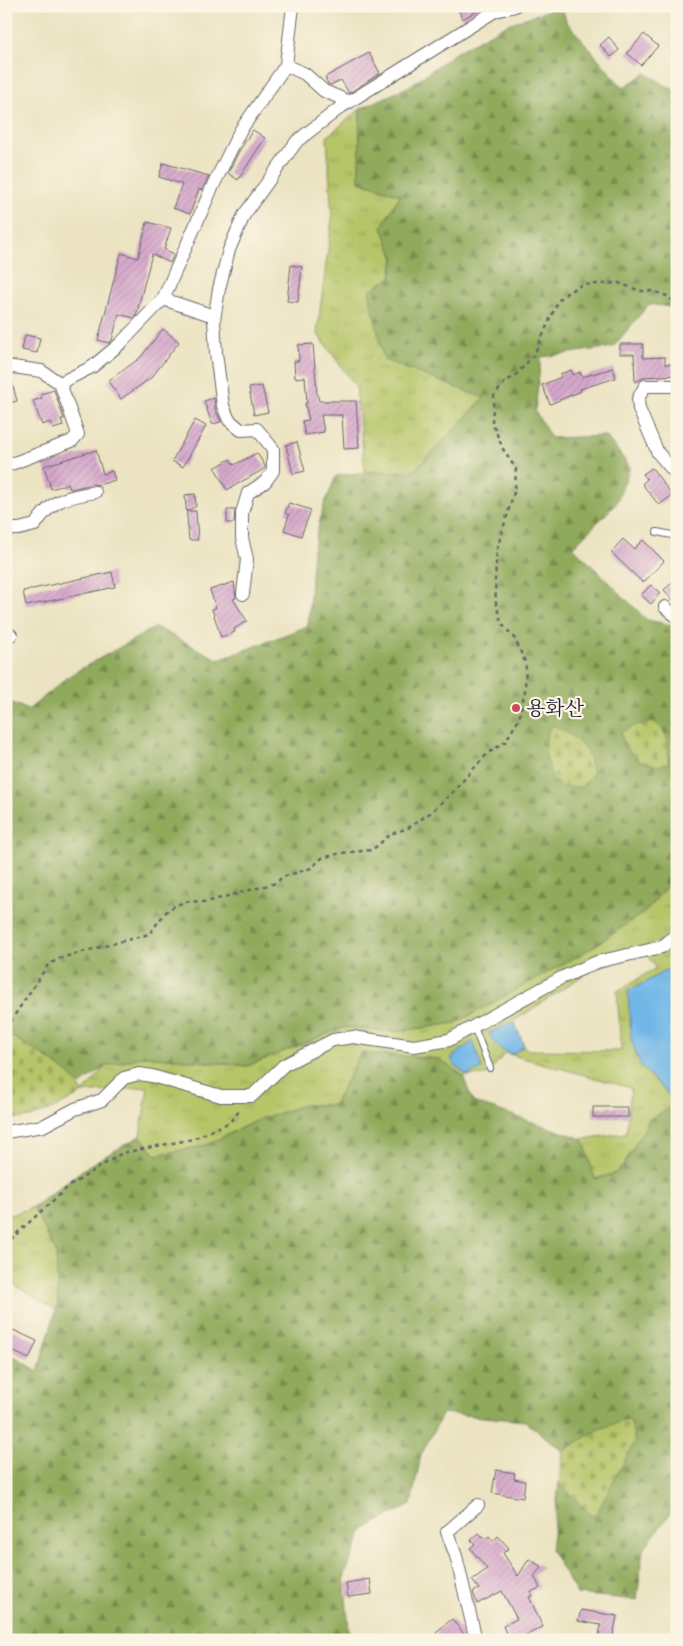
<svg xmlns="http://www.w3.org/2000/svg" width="683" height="1646" viewBox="0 0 683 1646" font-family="'EB Garamond','Noto Serif KR',serif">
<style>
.grass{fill:url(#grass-tufts);stroke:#6c7452}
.forest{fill:url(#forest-firs);stroke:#59664c}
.cemetery{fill:url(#cemetery-stones);stroke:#6c7452}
.water{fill:#70b6e7;stroke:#496c91}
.building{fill:url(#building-hatch)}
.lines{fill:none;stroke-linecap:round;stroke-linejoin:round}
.service-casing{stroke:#68666a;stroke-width:8}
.minor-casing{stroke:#68666a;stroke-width:14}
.path{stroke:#68666a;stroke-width:2.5;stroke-dasharray:4 4;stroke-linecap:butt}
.service{stroke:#fff;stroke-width:6}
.minor{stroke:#fff;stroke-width:12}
.poi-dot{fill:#d1495b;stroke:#fcf5e5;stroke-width:2}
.labels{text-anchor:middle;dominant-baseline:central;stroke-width:4.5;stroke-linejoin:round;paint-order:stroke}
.poi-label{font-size:20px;fill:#22223b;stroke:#fcf5e5;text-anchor:start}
</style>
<defs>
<pattern id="grass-tufts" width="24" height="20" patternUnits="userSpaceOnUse" patternTransform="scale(1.25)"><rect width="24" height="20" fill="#b5c568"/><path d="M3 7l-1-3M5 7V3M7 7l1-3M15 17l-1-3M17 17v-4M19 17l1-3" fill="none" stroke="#9ba95b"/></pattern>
<pattern id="forest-firs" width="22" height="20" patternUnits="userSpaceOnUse" patternTransform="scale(1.25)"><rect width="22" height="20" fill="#90aa5c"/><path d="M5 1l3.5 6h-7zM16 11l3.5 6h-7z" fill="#758a4d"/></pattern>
<pattern id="cemetery-stones" width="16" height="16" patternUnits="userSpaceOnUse" patternTransform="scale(1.25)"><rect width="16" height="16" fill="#b5c568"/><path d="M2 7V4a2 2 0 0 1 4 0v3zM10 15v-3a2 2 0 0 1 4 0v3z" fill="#9ba95b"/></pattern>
<pattern id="building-hatch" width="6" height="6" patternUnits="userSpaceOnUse" patternTransform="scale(1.25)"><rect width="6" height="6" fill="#d5a7cb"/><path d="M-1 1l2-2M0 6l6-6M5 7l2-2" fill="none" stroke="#b78faf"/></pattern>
</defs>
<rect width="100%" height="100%" fill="#fcf5e5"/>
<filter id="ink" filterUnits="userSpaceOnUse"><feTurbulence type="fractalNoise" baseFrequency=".02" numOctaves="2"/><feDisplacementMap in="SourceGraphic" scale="10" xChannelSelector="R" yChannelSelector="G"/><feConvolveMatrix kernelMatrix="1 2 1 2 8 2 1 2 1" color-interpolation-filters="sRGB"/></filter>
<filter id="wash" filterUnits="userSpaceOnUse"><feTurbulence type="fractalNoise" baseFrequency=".0096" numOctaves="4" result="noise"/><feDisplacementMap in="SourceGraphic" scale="20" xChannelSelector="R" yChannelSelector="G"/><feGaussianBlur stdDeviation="1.12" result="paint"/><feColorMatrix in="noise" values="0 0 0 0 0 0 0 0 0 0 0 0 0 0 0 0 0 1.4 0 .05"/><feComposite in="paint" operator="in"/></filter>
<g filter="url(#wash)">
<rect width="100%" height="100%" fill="#ebe3c1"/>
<!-- grass -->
<path class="grass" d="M360 109 359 181 400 195 382 227 394 258 391 277 485 398 413 472H365L356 387 317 333 332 219 327 137Z
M668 884 677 894V923L660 941 588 972 514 1021 524 1046 528 1050 621 1051 617 991 656 968 647 955 670 951 677 941V964L637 987 628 991 640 1065 677 1104 650 1119 622 1168 614 1174 594 1179 583 1139 626 1133 631 1088 505 1053 487 1075 463 1076 439 1059 361 1053 334 1105H304L260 1119 204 1146 156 1155 140 1136 148 1087 83 1093 106 1066 145 1056 247 1066 345 1027 393 1032 456 1023 590 948 649 907Z
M33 1207 56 1252 58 1303 56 1310 6 1280V1217Z"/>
<!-- forest -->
<path class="forest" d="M562 6 566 21 623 88 645 73 677 92V308L649 304 613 347 541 357 535 411 551 438 606 436 630 467 616 504 573 547 647 620 677 626V874L646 911 590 949 456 1023 393 1032 345 1027 247 1066 145 1056 106 1066 80 1085 48 1058 6 1033V700L28 710 72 674 156 627 219 660 308 626 313 549 323 508 336 476 365 472H413L484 398 384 360 369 291 391 277 394 258 382 227 400 195 359 181 360 109 410 86 455 53 508 24Z
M361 1053 439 1059 463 1076 473 1102 583 1139 595 1179 613 1174 622 1168 650 1119 677 1104V1504L643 1550 637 1600 577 1594 551 1550 559 1483 594 1517 605 1496 601 1428 563 1451 525 1421 443 1413 421 1455 411 1504 363 1530 344 1577 349 1630 360 1640H6V1352L38 1371 58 1303 56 1252 33 1207 88 1166 140 1136 156 1155 204 1146 260 1119 304 1105H334Z"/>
<!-- cemetery -->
<path class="cemetery" d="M654 722C671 734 668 745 668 764L657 766 640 761 624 746 621 732 636 725Z
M553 725C578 739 587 744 593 773L582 787H561L552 779 544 749 548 731Z
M6 1033C28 1047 74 1070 83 1093L55 1108 31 1117 6 1120Z
M630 1419 635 1441 594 1518 559 1483 563 1451 601 1428Z"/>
<!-- water -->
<path class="water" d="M677 964V1103L640 1065 631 1039 628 990 637 987Z
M514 1021 524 1046 513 1054C500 1052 495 1044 489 1033Z
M473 1041 482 1069 467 1075 455 1066 451 1058Z"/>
<g id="blocks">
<!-- building -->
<path class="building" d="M457 6H487L462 19Z
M644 34 658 46 641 65 627 53Z
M609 37 619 50 611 57 600 45Z
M369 53 380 73 349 93 341 80 331 85 328 84 325 77Z
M253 130 265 138 238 180 228 173 239 151Z
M163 163 209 176 202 190 199 189 190 214 173 208 182 184 159 177Z
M147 222 171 228 164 249 174 254 170 263 152 254 136 316 134 318 119 314 112 340 109 343 98 340 121 253 138 258Z
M291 265 302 267 298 302 287 301Z
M163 329 179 342 152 377 121 399 108 381 140 358Z
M25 335 40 338 37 353 22 350Z
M313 344 317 393 319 401H356L359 448 344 449 342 415H321L324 432 305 435 302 421 309 420 305 403H307L305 377 295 378 294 361H299L298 345Z
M620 344H643V358L665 357V364H677V375L643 377V378L635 382 634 354H620Z
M613 368 616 378 580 389 581 391 550 404 542 385 561 377 560 374 571 370 573 375 580 372 582 377Z
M7 374 10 375 17 401 6 404Z
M262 386 268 412 254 415 249 388Z
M54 390 64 419H61L63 426 53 429 50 422 42 425 33 401 42 398 41 394Z
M214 398 215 409 221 422 212 424 204 401Z
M195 420 206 426 183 467 172 461Z
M297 442 305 471 293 474 286 445Z
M96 450 103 474 112 471 115 480 99 485 93 484 70 489 68 484 51 489 44 466Z
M257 453 265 466 264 469 227 490 215 468 230 459 234 465Z
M652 468 672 495 659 505 642 484 647 479 643 474Z
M195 494 196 506 187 511H196L198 540H189L185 495Z
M289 503 311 510 301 536 284 530 289 515 285 513Z
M227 510H235L234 523H227Z
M623 539 634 549 643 540 664 561 643 583 611 552Z
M112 572 115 587 26 606 23 591Z
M677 578V604L664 590Z
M234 582 236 598 233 599 247 621 234 629 235 632 221 637 212 609 216 608 210 590Z
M651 585 660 593 651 604 641 595Z
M593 1107H628V1117H593Z
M9 1328 37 1341 29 1359 6 1348V1333Z
M496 1470 515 1473 514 1479 525 1481 523 1498 492 1493Z
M479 1533 485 1539 489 1536 493 1541 498 1536 509 1548 503 1553 518 1576 529 1559 542 1567 534 1576 540 1588 530 1592 532 1596 529 1597 543 1627 516 1640H509L503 1626 517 1619 502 1591 477 1604 473 1592 479 1589 472 1580 487 1569 470 1548 475 1544 471 1540Z
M370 1579 372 1594 348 1597 346 1583Z
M581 1610 617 1616 612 1640H598L601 1625 578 1621Z
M452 1619 467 1638 468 1640H441L436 1632Z"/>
</g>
</g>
<g filter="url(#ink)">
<use href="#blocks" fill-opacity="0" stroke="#68666a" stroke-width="1"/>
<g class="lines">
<defs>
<path id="service" d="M657 532 677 536
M474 1027 490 1068"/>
<path id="minor" d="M286 65 305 74 324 91 350 102
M163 299 214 316
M6 366 41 371 60 383 92 367 121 343 163 299 211 190 240 131 286 65 293 6
M677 386H645L638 399 639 409 658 453 677 475
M6 466 72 441 78 434 60 383
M6 529H19L35 525C53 498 65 498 95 492
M243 594 247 559 242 538V513L248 493 265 482 273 471V449L257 429 241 430 229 420 223 406 216 353 214 320 219 289 229 250 244 215 297 141 341 107 495 11 515 6
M665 607 677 617
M6 633 11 635
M6 1132 43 1126 75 1109 102 1100 124 1078 139 1074 152 1076 221 1096H252L284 1065 333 1040 353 1037 414 1046 449 1040 561 978 597 962 662 947 677 934
M476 1640 456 1556 447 1532 478 1505"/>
</defs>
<!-- service casing -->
<use href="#service" class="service-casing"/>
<!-- minor casing -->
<use href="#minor" class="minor-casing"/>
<!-- path -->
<path class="path" d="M6 1028 48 965 60 958 149 934 166 912 176 905 189 901 206 902 276 883 282 877 311 868 322 858 341 853 372 850 391 834 408 828 430 813 452 793 487 754 505 742 519 719 525 690 526 664 515 639 502 624 496 604 495 580 497 549 515 489 516 469 503 449 492 422 494 396 504 383 516 375 534 355 558 301 568 292 581 285 619 283 640 291H653L667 296 677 304
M6 1246 12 1238 68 1187 122 1153 193 1139 230 1122 241 1109"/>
<!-- service -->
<use href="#service" class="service"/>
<!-- minor -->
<use href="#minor" class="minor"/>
</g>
</g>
<!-- markers -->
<circle class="poi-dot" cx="516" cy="708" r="5"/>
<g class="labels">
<!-- poi labels -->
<g class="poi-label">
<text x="526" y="708">용화산</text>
</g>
</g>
<!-- margin -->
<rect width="683" height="1646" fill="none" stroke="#fcf5e5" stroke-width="25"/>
</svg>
